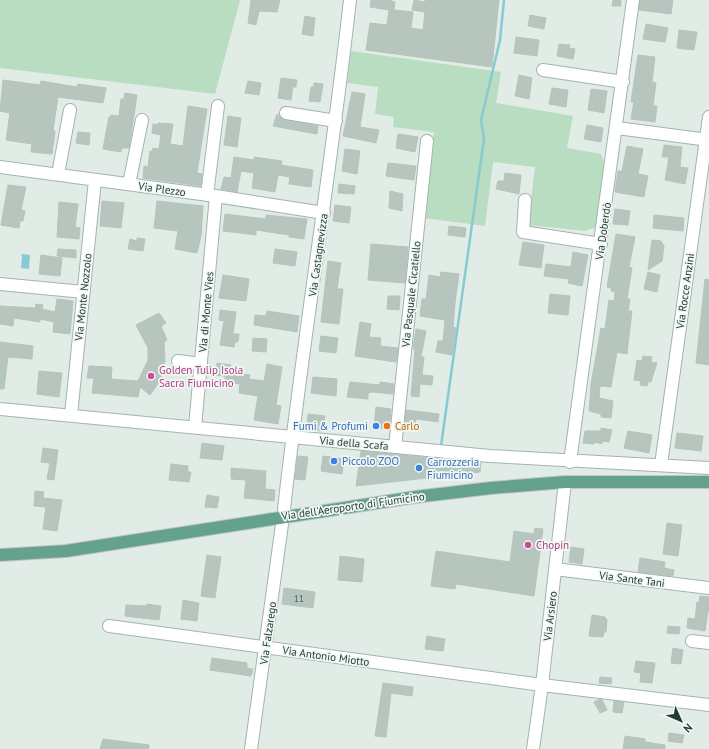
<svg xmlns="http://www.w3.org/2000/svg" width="709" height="749" viewBox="0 0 709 749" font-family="'PT Sans',sans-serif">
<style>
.green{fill:#b9ddc1}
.water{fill:#88cad1}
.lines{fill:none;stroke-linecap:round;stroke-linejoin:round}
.stream{stroke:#88cad1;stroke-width:2.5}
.building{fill:#b6c6bf;stroke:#b3c5bd}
.minor-casing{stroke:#a4b4ad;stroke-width:14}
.major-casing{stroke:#c1c8c6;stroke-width:14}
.minor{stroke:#fff;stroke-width:12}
.major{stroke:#65a18f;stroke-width:12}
.hotel-dot{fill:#d1479c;stroke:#f1f8f4;stroke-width:1.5}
.shop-dot{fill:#3f7fe0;stroke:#f1f8f4;stroke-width:1.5}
.food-dot{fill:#e8710a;stroke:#f1f8f4;stroke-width:1.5}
.labels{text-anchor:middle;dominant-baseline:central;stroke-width:3.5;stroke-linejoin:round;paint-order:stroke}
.number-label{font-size:9px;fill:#465e56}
.street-label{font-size:11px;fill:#213c33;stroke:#f1f8f4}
.hotel-label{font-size:11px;fill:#b23c85;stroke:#f1f8f4;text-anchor:start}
.shop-label{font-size:11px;fill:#366cbe;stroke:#f1f8f4;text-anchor:start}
.food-label{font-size:11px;fill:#c56008;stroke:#f1f8f4;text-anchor:start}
</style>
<rect width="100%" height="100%" fill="#e1ece6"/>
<!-- green -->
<path class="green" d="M0 0H240L215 94 0 68Z
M351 51 501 72 496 103 573 116 567 148 601 154 605 166 597 227 585 231 528 225 535 167 493 162 485 226 424 218 434 132 393 127 394 117 375 114 378 87 347 83Z"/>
<!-- water -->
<path class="water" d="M21 254 30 255 29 269 21 268 22 257Z"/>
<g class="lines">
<!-- stream -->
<path class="stream" d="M441 446 484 139 481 120 500 40 504 0"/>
</g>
<!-- building -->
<path class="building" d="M251 0H280L277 12 259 11 256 25 248 23Z
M371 0H389L395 2 394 10 413 12 411 28 423 30 425 12 412 10 414 0 425 2V0H499L492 67 366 50 370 23 387 25 389 10 370 7Z
M613 0H621V6H612Z
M640 0H673L671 14 639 10Z
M530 15 546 18 544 29 528 26Z
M305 16 315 18 313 36 302 34Z
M646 24 668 28 665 42 643 39Z
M679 30 697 32 694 50 677 48Z
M516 37 539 40 537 56 514 53Z
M559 44 570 45 569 48 575 49 573 59 557 56Z
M638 55 655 57 652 82 656 83 653 106H657L655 122 631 119 634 102H631Z
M519 75 532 78 529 99 515 96Z
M281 78 297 80 296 87H293L291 100 278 98Z
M3 80 40 85 41 81 77 87 78 84 106 88 103 103 58 97 53 130 55 131 52 154 31 152 32 144 6 140 10 113 0 111Z
M248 81 261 83 259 95 245 93Z
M314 83 323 84 320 102 309 101 311 87H314Z
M552 88 568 90 566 107 549 104Z
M591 89 607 91 604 113 588 110Z
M352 92 365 94 360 127 379 130 376 143 343 136Z
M125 93 137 95 129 148H122L121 152 103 149 109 117H111V115L119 116 121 99H124Z
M188 106 207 109 197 173 202 174 201 186 143 178 144 166 148 167 150 151 152 152 153 148 159 149 161 135 152 133 153 124 158 125V123L173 124 170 144 183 146Z
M277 114 285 120 318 126 317 134 273 126Z
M228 116 241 118 237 147 224 145Z
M587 125 603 128 601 142 584 139Z
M78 132 90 133 89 145 76 143Z
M398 134 418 137 415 152 396 148Z
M664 145 682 147 680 167 688 168 685 184 665 180 669 157H662Z
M627 146 643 149 638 174 648 176 644 197 615 192 618 171H622Z
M345 149 360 151 357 174 342 171Z
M234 157 254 160V157L282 161 281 165 313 170 311 187 289 184 290 177 278 175 275 192 252 188 254 173 241 171 237 192 221 189 224 177 231 178Z
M388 163 416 166 414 180 386 176Z
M505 173 521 175 519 194 496 189 498 181H504Z
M339 184 355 186 354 194 338 193Z
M8 185 26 187 21 210 25 211 23 221H20L19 228 1 225Z
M390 191 403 194 402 211 389 208Z
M102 201 124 203 121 228 100 226Z
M157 201 203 206 201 236 197 253 175 249 178 231 154 228Z
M59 202 78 204 75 227 80 228 79 239 57 237Z
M335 205 351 207 349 223 333 221Z
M615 209 630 211 628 225 613 224Z
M225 214 266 219V215L307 219 304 239 289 237V235L256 230V235L223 231Z
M654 215 684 218 683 231 653 228Z
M449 226 466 228 465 237 448 235Z
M616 234 635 237 629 267 632 268 627 299H630L628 311H632L627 354 617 352 611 387 600 386 599 398 613 401 611 418 601 417V414L589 411 591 384 601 328 605 329 609 300 614 301 615 292 611 291V288L607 287Z
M137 238 145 239 143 251 128 249 130 239 137 241Z
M652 240 661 241 664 246 662 261 648 270Z
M523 242 544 245 541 268 519 265Z
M371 244 408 247 405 283 368 280Z
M58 249 76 250V258L57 256Z
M275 249 297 252 295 266 273 263Z
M573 252 588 255 582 286 568 283 569 279 544 276 546 264 571 267Z
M41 255 62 258 60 276 39 274Z
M328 261 341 263 337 289H343L339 324 321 322Z
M441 272 459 274 455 303 453 327 456 328 452 355 436 352 438 341H443L445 320 420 316 422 299H426L429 275 440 277Z
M648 272 660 275 657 292 644 289Z
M223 275 249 279 246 301 219 298Z
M705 279 709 280V365L696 363Z
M550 294 570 296 568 315 548 313Z
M388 296H400L399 310 387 309Z
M57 299 73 301 70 334 53 332 54 322 40 319V322L14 318 13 326 0 324V306L35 308 36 304 43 305 42 309 55 312Z
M220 310 236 312 233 334H239L238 342H235L234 347 220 345 224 321 219 320Z
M267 311 299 316 297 332 254 325 255 315 266 316Z
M159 313 166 323 161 326 167 340 164 342 165 361 160 381 150 395 140 387 138 397 92 393 94 378H87L89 366 112 367 111 379 138 381 148 360V348L136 325Z
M360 322 371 324 369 337 381 338 380 346 398 348 396 362 355 356Z
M416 329 426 331 421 357H424L422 375 433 376 432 385 420 384 419 397 411 396 415 349H413Z
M321 336 338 338 336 353 319 351Z
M253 338 267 339 266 352 252 351Z
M0 342 33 346 32 359 8 357 4 389H0Z
M643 356 652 357 651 362 657 363 651 382H648L647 386 640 385 641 381 634 380 637 360 642 361Z
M217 363 231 365 230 369 236 370 235 373 250 375 249 379 264 381 267 364 282 367 276 405 281 406 278 424 254 420 258 396 239 393 240 384 225 382V376L216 375Z
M39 371 62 373 59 397 37 394Z
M313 377 337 379 336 396 311 393Z
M350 382 380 385V382L394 384 393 394 372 392 368 393V399L347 397Z
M376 407 391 409 389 429 374 427Z
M406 410 439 414 438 422 416 419 415 427 405 426Z
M308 414 325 416 323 431 307 429Z
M601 428 612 430 609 442 602 441V444L595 442 594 444 583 443 585 431H601Z
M628 431 652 435 649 453 624 448Z
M677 433 703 436 701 451 675 448Z
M202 443 224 446 222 460 200 458Z
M43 448 58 450 54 480 47 479 50 463 41 462Z
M361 451 481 463 480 472 356 486Z
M298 456 308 457 305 480 295 479Z
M323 456 344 459 342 474 321 471Z
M171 464 188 466V472H191L189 482 169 480Z
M231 468 266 471 265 489 275 490 274 501 244 498 246 480 231 479Z
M35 491 44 492 43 498 62 500 57 531 43 529 46 507 34 506Z
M207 495 219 497 217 508 205 507Z
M667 523 682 525 678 556 663 554Z
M535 528 543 529 534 596 456 584 455 589 431 586 436 551 510 562 514 531 534 534Z
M571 547 584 549 582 564 569 562Z
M207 555 221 557 215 598 201 596Z
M340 556 364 559 362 582 338 580Z
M640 558 665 562 664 568 674 570 673 576 638 572Z
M284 588 315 592 313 608 282 604Z
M700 596 709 597V612L708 611 705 631 687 628 688 618 695 619 697 602 699 603Z
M183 600 199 603 197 621 181 619Z
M147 604 161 606 159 620 125 616 126 605 146 606Z
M592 615 605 617 607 620 606 632H604L603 637 589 636Z
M668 626 680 627 679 634 667 633Z
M427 636 445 639 443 651 425 649Z
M673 648 683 650 681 664 671 663Z
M212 658 247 663V668L253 669 251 676 210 670Z
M636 661 655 663 652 683 640 682 641 673 634 672Z
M600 677 612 678 611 684 599 683Z
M383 683 413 687 412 696 391 693 386 737 375 736Z
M600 699 602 700 607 710 600 713 594 702Z
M614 701 624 702 622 713 613 712Z
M669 733 684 735 682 743 668 741Z
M625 736 645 739V742L665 745V749H623Z
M103 739 149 745V749H100Z"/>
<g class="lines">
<defs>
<path id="minor" d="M543 70 623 82
M286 113 336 121
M617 128 709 140
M0 167 216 196 324 213
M58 174 70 110
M129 184 142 120
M207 195 218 106
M525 200 523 232 601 244
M0 284 84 292
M178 361 201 364
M0 409 490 456 709 468
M71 415 95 180
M195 427 216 196
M395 447 427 141
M570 462 633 0
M661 465 709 117
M284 509C303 339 331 170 350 0
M555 569 709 588
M109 626 542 685 709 705
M692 641 709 643
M251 749 283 517
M533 749 542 685 565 482"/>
<path id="major" d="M0 555 66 551 415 497 491 488 565 482H709"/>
</defs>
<!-- minor casing -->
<use href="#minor" class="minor-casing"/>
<!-- major casing -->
<use href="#major" class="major-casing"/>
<!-- minor -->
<use href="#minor" class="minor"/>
<!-- major -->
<use href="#major" class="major"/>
</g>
<!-- markers -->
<g class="hotel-dot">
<circle cx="151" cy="376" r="4"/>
<circle cx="528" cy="545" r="4"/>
</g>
<g class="shop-dot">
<circle cx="376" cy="426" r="4"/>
<circle cx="334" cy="461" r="4"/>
<circle cx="419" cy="468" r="4"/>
</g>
<circle class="food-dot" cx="387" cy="426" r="4"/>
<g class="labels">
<!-- number labels -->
<g class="number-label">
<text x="299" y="598">11</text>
</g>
<!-- street labels -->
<g class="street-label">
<text transform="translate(162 189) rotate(8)">Via Plezzo</text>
<text transform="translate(603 231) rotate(-82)">Via Doberdò</text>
<text transform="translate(318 255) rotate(-82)">Via Castagnevizza</text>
<text transform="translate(685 291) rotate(-82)">Via Rocce Anzini</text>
<text transform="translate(411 294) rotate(-84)">Via Pasquale Cicatiello</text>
<text transform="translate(83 297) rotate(-84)">Via Monte Nozzolo</text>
<text transform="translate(206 312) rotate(-85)">Via di Monte Vies</text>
<text transform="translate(354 443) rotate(5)">Via della Scafa</text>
<text transform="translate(353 506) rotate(-8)">Via dell'Aeroporto di Fiumicino</text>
<text transform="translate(632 579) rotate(7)">Via Sante Tani</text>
<text transform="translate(550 616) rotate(-83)">Via Arsiero</text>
<text transform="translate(268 633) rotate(-82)">Via Falzarego</text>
<text transform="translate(326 656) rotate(8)">Via Antonio Miotto</text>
</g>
<!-- hotel labels -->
<g class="hotel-label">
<text x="159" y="370">Golden Tulip Isola<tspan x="159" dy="13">Sacra Fiumicino</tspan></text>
<text x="536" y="545">Chopin</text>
</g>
<!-- shop labels -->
<g class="shop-label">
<text x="368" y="426" text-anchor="end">Fumi &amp; Profumi</text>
<text x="342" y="461">Piccolo ZOO</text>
<text x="427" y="462">Carrozzeria<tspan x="427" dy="13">Fiumicino</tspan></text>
</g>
<!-- food labels -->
<g class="food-label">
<text x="395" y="426">Carlo</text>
</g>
</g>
<!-- north arrow -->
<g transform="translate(681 721) rotate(135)" stroke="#f1f8f4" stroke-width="3" paint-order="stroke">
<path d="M0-3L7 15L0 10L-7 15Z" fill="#213c33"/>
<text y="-6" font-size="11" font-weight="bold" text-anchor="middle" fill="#213c33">N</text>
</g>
</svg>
